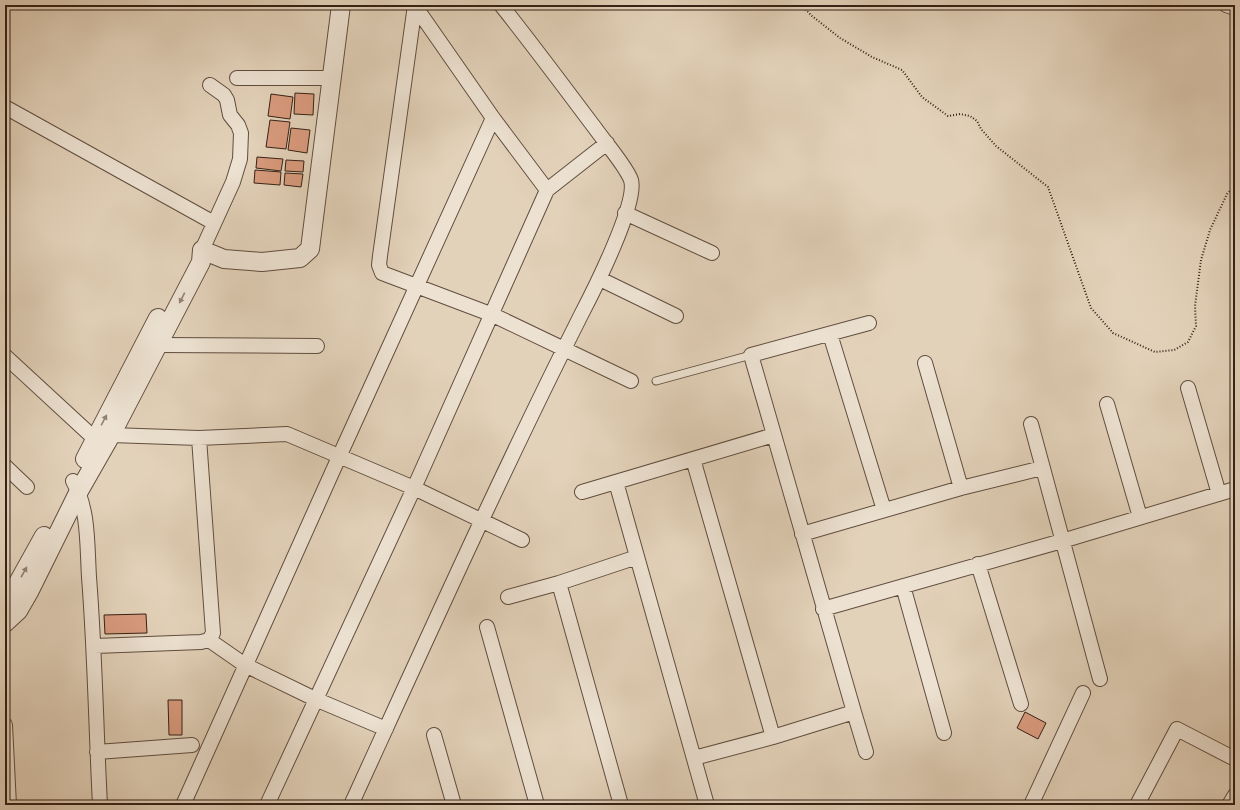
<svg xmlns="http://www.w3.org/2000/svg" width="1240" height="810" viewBox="0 0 1240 810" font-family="Alegreya,serif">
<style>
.building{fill:#da9b7e;stroke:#342116}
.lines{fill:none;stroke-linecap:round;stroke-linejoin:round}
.service-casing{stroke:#604d3f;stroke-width:9}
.minor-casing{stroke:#604d3f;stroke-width:16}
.tertiary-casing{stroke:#604d3f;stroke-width:20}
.path{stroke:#342116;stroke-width:2;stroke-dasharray:1 2;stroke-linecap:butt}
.service{stroke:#ede2d2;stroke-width:7}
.minor{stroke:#ede2d2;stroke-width:14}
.tertiary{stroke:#ede2d2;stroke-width:18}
.oneway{fill:#908274}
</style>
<rect width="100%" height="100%" fill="#e3d2ba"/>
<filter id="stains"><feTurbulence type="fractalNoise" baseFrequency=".005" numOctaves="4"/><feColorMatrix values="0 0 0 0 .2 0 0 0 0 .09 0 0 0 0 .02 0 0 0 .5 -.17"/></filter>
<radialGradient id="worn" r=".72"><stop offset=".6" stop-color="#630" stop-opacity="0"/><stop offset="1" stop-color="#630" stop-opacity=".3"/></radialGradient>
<!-- building -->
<path class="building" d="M295 93 314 94 313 115 294 114Z
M271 94 293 97 290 119 268 116Z
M270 120 290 122 286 149 266 147Z
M291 128 310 130 307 153 288 150Z
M257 157 283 159 281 171 256 168Z
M286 160 304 161 303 172 285 171Z
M255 170 281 172 280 185 254 183Z
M285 173 303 174 301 187 284 185Z
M146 614 147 633 105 634 104 615Z
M168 700H182V735H169Z
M1025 712 1046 723 1038 739 1017 728Z"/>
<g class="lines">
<defs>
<path id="service" d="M656 381 751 355"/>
<path id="minor" d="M415 5 380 256 379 265 382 273 493 315 631 381
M1226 5 1235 8
M415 6 493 118 547 190
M237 78H332
M5 107 214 223
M625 213 712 253
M202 250 233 182 240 159 241 133 238 125 230 115 227 100 224 95 210 85
M600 279 676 316
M830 334 884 510
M158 345 317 346
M5 356 95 439
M925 363 961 488
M1188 388 1219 494
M1107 404 1140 517
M1031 424 1100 679
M111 435 199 438 287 434 414 488 522 540
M199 438 213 633 209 640
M693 459 773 737
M5 466 27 487
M73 481C89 510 87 545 89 577 95 653 96 729 100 805
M616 482 707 805
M582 492 774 435
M802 534 961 488 1042 468
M978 564 1021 704
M559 583 621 805
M903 586 944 733
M508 597 559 583 637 557
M823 609 1062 541 1235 489
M487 627 537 805
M95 646 201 642 209 640 245 665 315 699 386 729
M854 712 751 355 869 323
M5 725 9 805
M434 735 454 805
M97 752 192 745
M694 758 773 737 854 712 866 752
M183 805 339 457 493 118
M267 805 414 488 547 190 607 143
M351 805C426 641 500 476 581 315 593 292 638 203 631 180 626 166 604 141 595 128 564 87 533 45 501 5
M1031 805 1083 693
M1137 805 1177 729 1235 759
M1229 805 1235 795"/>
<path id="tertiary" d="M202 250 224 259 262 262 300 258 310 249 341 5
M85 459 158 318
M5 606 44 536
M5 623 18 611 29 592 79 491 111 435 201 262 202 250"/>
</defs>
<!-- service casing -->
<use href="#service" class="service-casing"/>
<!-- minor casing -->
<use href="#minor" class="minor-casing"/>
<!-- tertiary casing -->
<use href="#tertiary" class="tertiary-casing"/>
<!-- path -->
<path class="path" d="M801 5 812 16 840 38 872 57 902 70 922 97 948 116 960 114 970 116 977 121 981 129 996 146 1048 187 1091 308 1113 333 1155 352 1174 350 1188 342 1196 326 1195 306 1201 260 1210 230 1227 194 1235 185"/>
<!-- service -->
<use href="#service" class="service"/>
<!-- minor -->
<use href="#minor" class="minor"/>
<!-- tertiary -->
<use href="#tertiary" class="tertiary"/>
</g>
<!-- one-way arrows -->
<defs><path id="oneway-solid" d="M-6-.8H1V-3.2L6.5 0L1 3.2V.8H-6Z"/></defs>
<g class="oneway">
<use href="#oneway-solid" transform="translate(182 298) rotate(117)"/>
<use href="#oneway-solid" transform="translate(104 420) rotate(-62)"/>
<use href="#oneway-solid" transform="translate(24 572) rotate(-61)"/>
</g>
<!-- margin -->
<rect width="1240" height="810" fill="none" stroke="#e3d2ba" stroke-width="20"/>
<rect x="6" y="6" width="1228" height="798" fill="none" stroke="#342116" stroke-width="2"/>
<rect x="10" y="10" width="1220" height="790" fill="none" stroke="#342116"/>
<rect width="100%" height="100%" filter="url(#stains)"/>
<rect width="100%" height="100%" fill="url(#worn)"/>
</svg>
